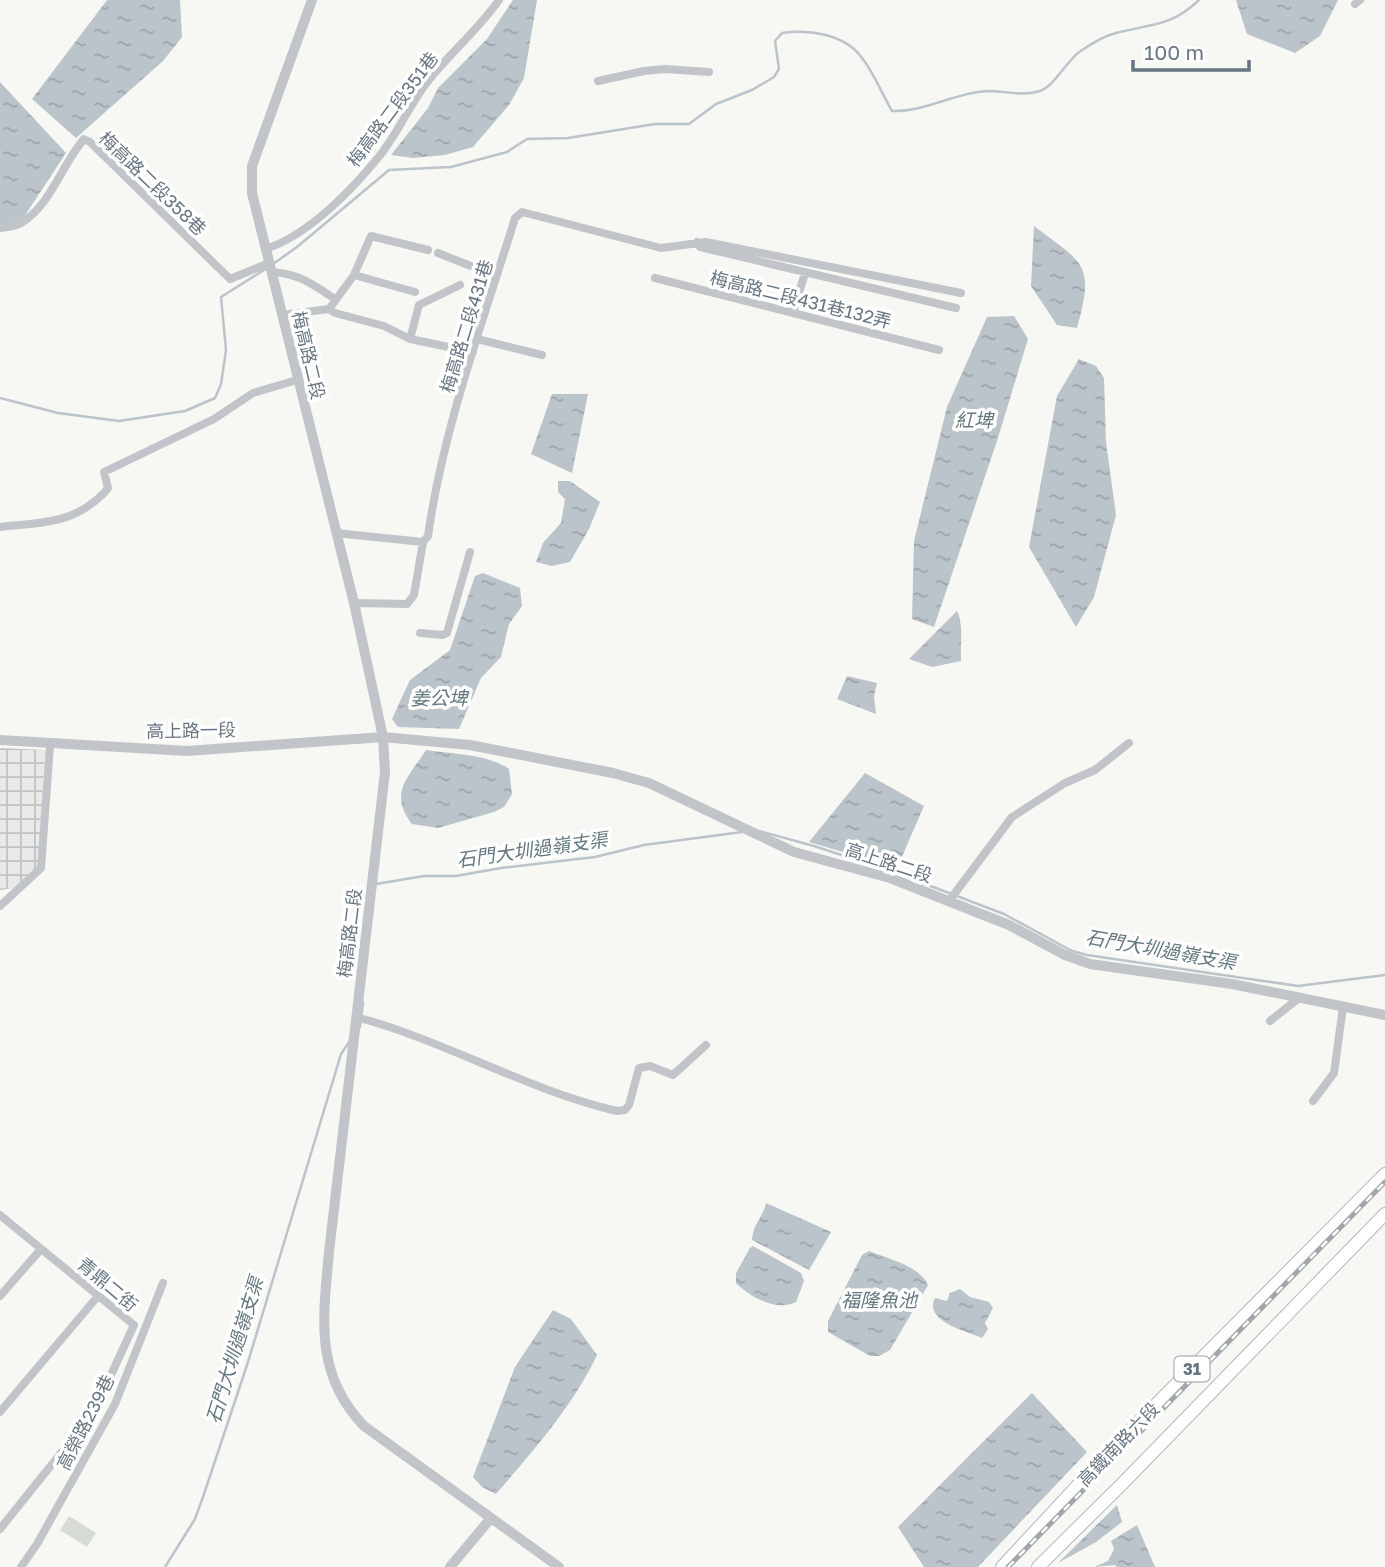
<svg xmlns="http://www.w3.org/2000/svg" width="1385" height="1567" viewBox="0 0 1385 1567" font-family="'Golos Text','Noto Sans TC',sans-serif">
<style>
.industrial{fill:url(#industrial-grid)}
.green{fill:#d6dcd4}
.water{fill:url(#water-ripples)}
.lines{fill:none;stroke-linecap:round;stroke-linejoin:round}
.stream{stroke:#bbc4ca;stroke-width:2.5}
.primary-casing{stroke:#b4b8bc;stroke-width:14}
.minor{stroke:#c1c4c8;stroke-width:8}
.tertiary{stroke:#c1c4c8;stroke-width:10}
.primary{stroke:#fff;stroke-width:12}
.rail-casing{stroke:#a0a6ac;stroke-width:5}
.rail{stroke:#fff;stroke-width:2.5;stroke-dasharray:8;stroke-linecap:butt}
.labels{text-anchor:middle;dominant-baseline:central;stroke-width:7;stroke-linejoin:round;paint-order:stroke}
.shield{fill:#fff;stroke:#959fa8;stroke-width:2}
.shield-label{font-size:16px;font-weight:bold;fill:#687683}
.street-label{font-size:18px;fill:#687683;stroke:#fff}
.water-label{font-size:19px;font-style:italic;fill:#63777f;stroke:#fff}
</style>
<defs>
<pattern id="industrial-grid" width="8" height="8" patternUnits="userSpaceOnUse" patternTransform="scale(1.75)"><rect width="8" height="8" fill="#e8e9e8"/><path d="M0 4h8M4 0v8" fill="none" stroke="#c0c1c1"/></pattern>
<pattern id="water-ripples" width="26" height="14" patternUnits="userSpaceOnUse" patternTransform="scale(1.75)"><rect width="26" height="14" fill="#bbc4ca"/><path d="M2 4q2-2 4 0t4 0M15 11q2-2 4 0t4 0" fill="none" stroke="#9ca4a9"/></pattern>
</defs>
<rect width="100%" height="100%" fill="#f7f7f4"/>
<!-- industrial -->
<path class="industrial" d="M0 748 45 750 38 867 13 888 0 890Z"/>
<!-- green -->
<path class="green" d="M69 1516 96 1533 87 1547 60 1530Z"/>
<!-- water -->
<path class="water" d="M107 0H180L182 37 163 61 76 138 32 99Z
M513 0H537L524 78 509 105 473 147 445 155 413 158 391 155 428 108 438 88 487 39Z
M1236 0H1338L1320 36 1295 53 1247 34Z
M0 82 66 153 20 223 0 227Z
M1034 226C1084 264 1095 263 1077 328L1057 325 1031 286Z
M1014 316 1028 339 997 441 934 627 912 619 914 541 947 407 987 317Z
M1079 359 1096 366 1104 378 1106 442 1116 515 1094 597 1076 627 1029 547 1057 396Z
M552 394H588L572 473 531 454Z
M558 481H570L600 502 589 529 570 562 552 566 536 562 543 543 561 523 565 499 558 492Z
M483 573 520 588 522 606 509 624 501 657 481 678 459 729 398 727 392 719 410 680 450 650 475 576Z
M957 611C964 626 960 644 961 661L932 667 909 659Z
M847 676 877 683 874 696 876 714 837 699Z
M426 750C452 754 488 754 509 769L512 794 504 807 494 812 438 828 412 824C388 793 408 778 426 750Z
M865 773 924 806 897 868 809 842Z
M766 1203 831 1232 809 1270 752 1240C753 1223 762 1220 766 1203Z
M753 1246 801 1273 804 1281 796 1302C776 1312 750 1297 736 1283V1273L750 1248Z
M869 1251C888 1259 919 1265 928 1285L890 1350 879 1356H870L828 1332V1321L862 1255Z
M960 1289 970 1297 989 1302 993 1308 985 1323 988 1329 982 1338C966 1331 923 1321 935 1298L947 1301 950 1293Z
M553 1310 571 1319 597 1355C573 1406 533 1451 496 1494L482 1487 473 1477 515 1367Z
M1032 1393 1087 1452 978 1567H924L898 1527Z
M1117 1505 1122 1522 1096 1542 1058 1563Z
M1137 1525 1155 1567H1117L1115 1565 1094 1567 1108 1561 1114 1549 1111 1541Z"/>
<g class="lines">
<!-- stream -->
<path class="stream" d="M273 264 297 247 389 170 451 167 507 152 527 139 568 138 655 124H689L716 104 752 90 774 77 779 69 775 41 782 33C809 29 845 34 862 58 874 73 882 94 892 111 927 112 957 91 992 91 1008 92 1024 96 1040 91 1054 87 1068 58 1082 50 1091 44 1104 36 1116 33 1150 24 1171 27 1199 0
M0 398 58 413 119 421 185 411 215 398 221 384 226 350 221 297 267 268
M759 831 814 846 899 874 1004 914 1072 951 1087 955 1298 986 1385 975
M376 884 424 876H456L501 868 595 857 644 845 742 832
M360 1027 363 1002
M165 1567 195 1519 203 1497 248 1362 341 1054 350 1041"/>
<defs>
<path id="primary" d="M1002 1567 1105 1456 1385 1174
M1038 1567 1122 1484 1385 1214"/>
</defs>
<!-- primary casing -->
<use href="#primary" class="primary-casing"/>
<!-- minor -->
<path class="minor" d="M1355 4 1360 0
M598 81 644 71 665 69 709 72
M0 228C7 227 15 227 21 223 51 205 62 164 84 139L90 142 230 279 269 263
M697 242 700 247 956 308
M265 249C308 236 354 188 381 154 399 131 410 104 428 81 450 53 478 30 499 0
M438 253 496 276
M272 272C300 274 312 284 335 299
M354 275 415 292
M655 278 939 350
M329 309 354 275 371 236 428 250
M793 313 805 273
M282 315 329 309 335 313 384 326 410 339 473 352
M410 339 419 305 460 285
M477 339 542 355
M0 527C42 522 72 525 104 493L108 488 104 472 214 419 253 393 297 380
M336 533 423 542 428 536C443 428 483 322 515 218L522 212 661 248 706 242 961 293
M354 603 407 604 414 595 423 542
M420 633 442 635 447 633 470 552
M949 901 1012 817 1065 783 1095 770 1129 743
M0 906 41 868 50 745
M356 1017C446 1041 527 1090 617 1111L625 1110 629 1105 639 1068 650 1066 673 1075 706 1045
M1270 1021 1299 998
M1313 1101 1334 1073 1343 1007
M0 1215 134 1325 94 1412 0 1529
M0 1296 41 1249
M0 1412 98 1296
M21 1567 37 1544 115 1404 163 1283"/>
<!-- tertiary -->
<path class="tertiary" d="M312 0 252 166V193L354 603 383 737 385 772 329 1252C323 1318 314 1374 364 1426L559 1567
M0 740 187 751 383 737 470 745 613 773 649 783 794 852 890 878 1009 925 1065 955 1090 964 1232 984 1385 1015
M450 1567 491 1518"/>
<!-- primary -->
<use href="#primary" class="primary"/>
<defs>
<path id="rail" d="M1008 1567 1385 1182"/>
</defs>
<!-- rail casing -->
<use href="#rail" class="rail-casing"/>
<!-- rail -->
<use href="#rail" class="rail"/>
</g>
<g class="labels">
<!-- shield labels -->
<rect class="shield" x="1174.5" y="1356.5" width="35" height="25" rx="5"/>
<g class="shield-label">
<text x="1192" y="1369">31</text>
</g>
<!-- street labels -->
<g class="street-label">
<text transform="translate(392 109) rotate(-53)">梅高路二段351巷</text>
<text transform="translate(153 183) rotate(44)">梅高路二段358巷</text>
<text transform="translate(801 299) rotate(14)">梅高路二段431巷132弄</text>
<text transform="translate(466 326) rotate(-73)">梅高路二段431巷</text>
<text transform="translate(309 355) rotate(77)">梅高路二段</text>
<text transform="translate(191 730) rotate(-1)">高上路一段</text>
<text transform="translate(889 862) rotate(18)">高上路二段</text>
<text transform="translate(349 933) rotate(-83)">梅高路二段</text>
<text transform="translate(108 1284) rotate(40)">青鼎二街</text>
<text transform="translate(85 1422) rotate(-63)">高榮路239巷</text>
<text transform="translate(1118 1444) rotate(-46)">高鐵南路六段</text>
</g>
<!-- water labels -->
<g class="water-label">
<text x="974" y="419">紅埤</text>
<text x="439" y="697">姜公埤</text>
<text transform="translate(532 849) rotate(-8)">石門大圳過嶺支渠</text>
<text transform="translate(1161 949) rotate(10)">石門大圳過嶺支渠</text>
<text x="879" y="1299">福隆魚池</text>
<text transform="translate(234 1350) rotate(-73)">石門大圳過嶺支渠</text>
</g>
</g>
<!-- scale -->
<path d="M1133 60v10h116v-10" fill="none" stroke="#687683" stroke-width="3.5"/>
<text x="1144" y="60" font-size="21" fill="#687683" stroke="#ffffff" stroke-width="5" paint-order="stroke">100 m</text>
</svg>
